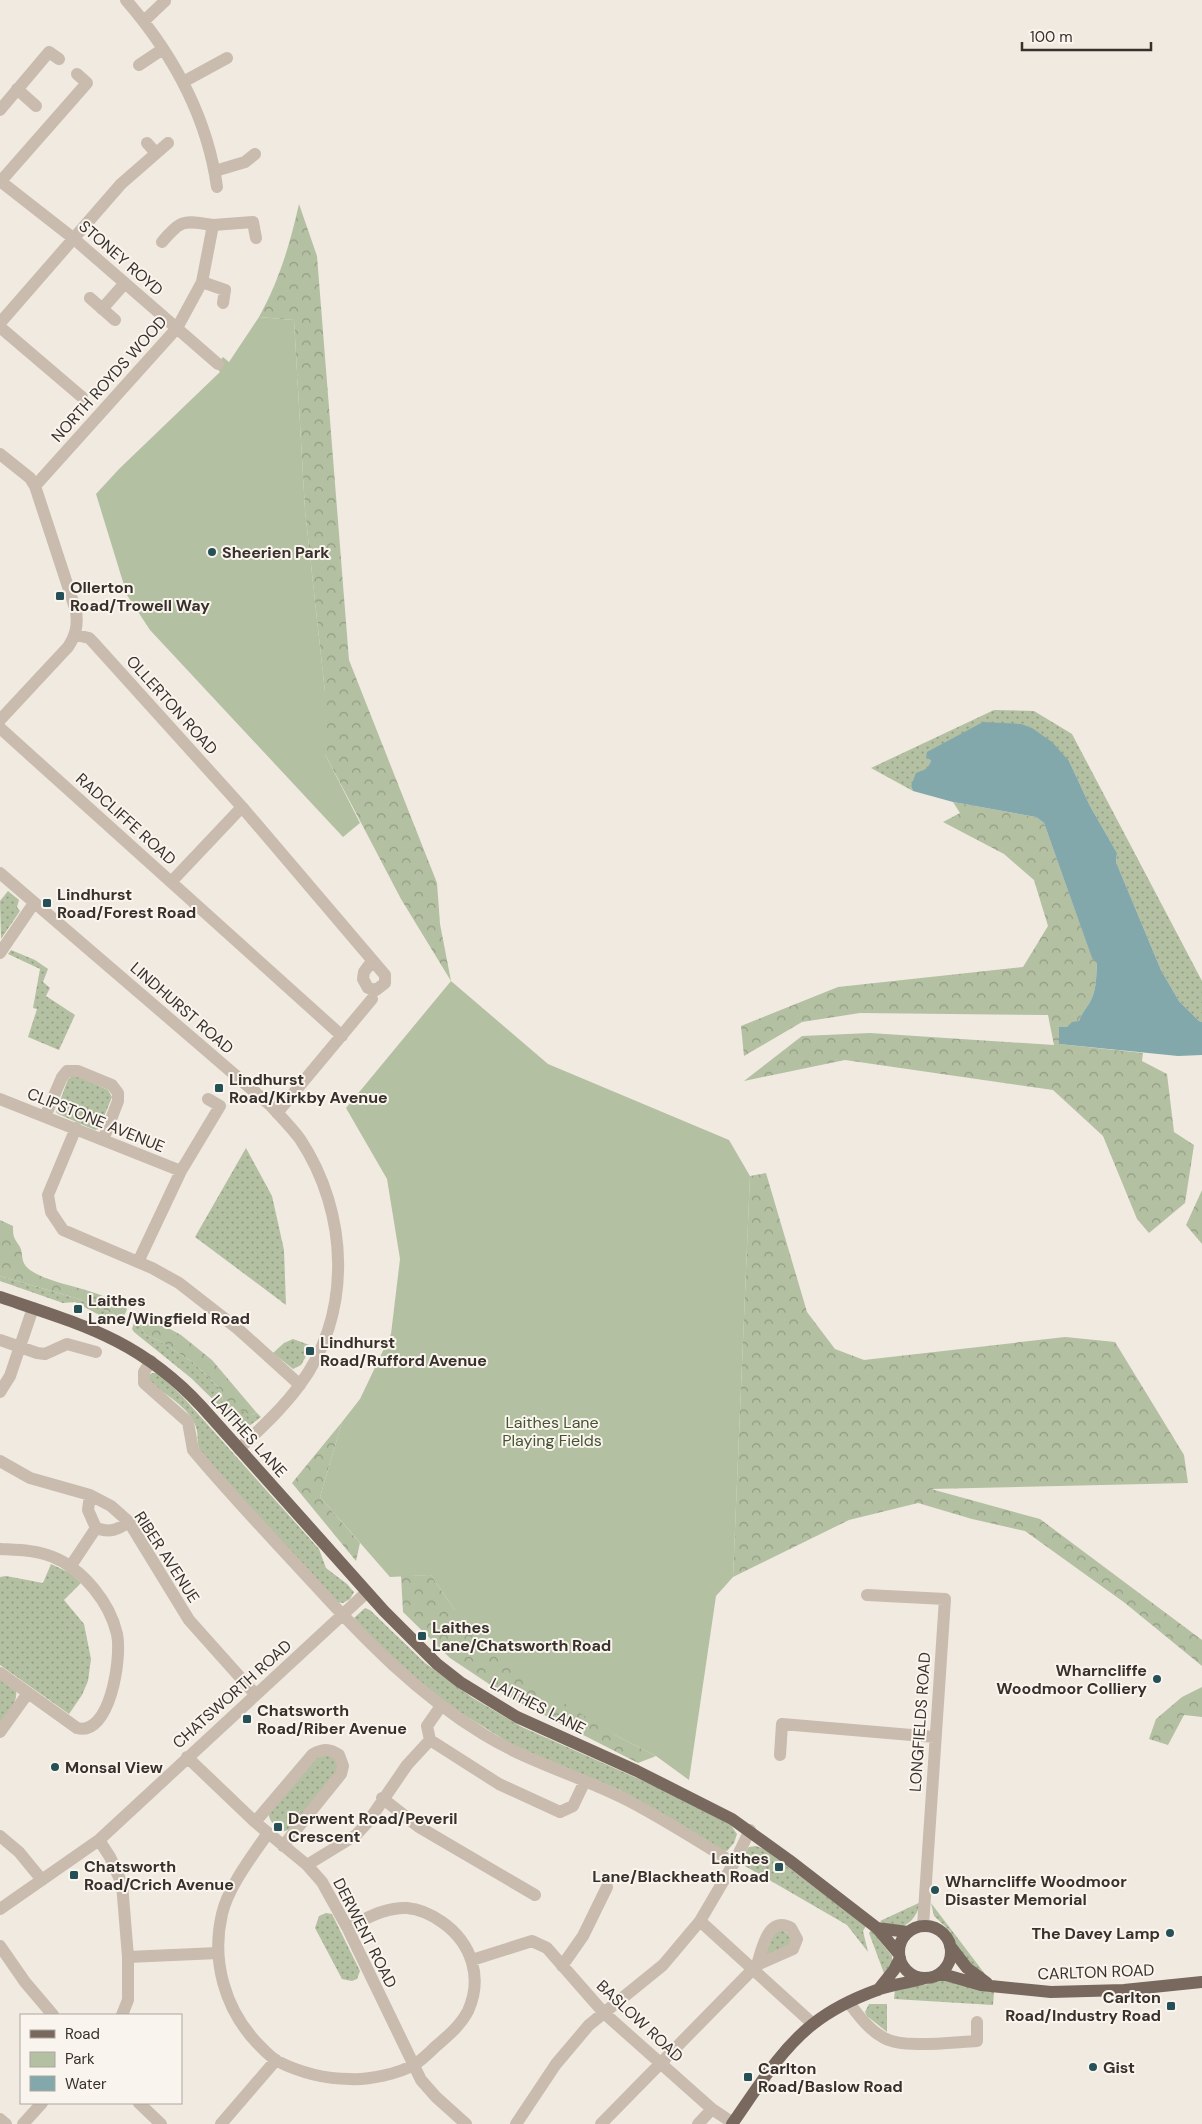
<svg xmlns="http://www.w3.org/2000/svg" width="1202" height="2124" viewBox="0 0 1202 2124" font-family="'DM Sans',sans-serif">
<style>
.grass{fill:url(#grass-dots)}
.forest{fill:url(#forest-crowns)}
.green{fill:#b4c0a2}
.water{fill:#82a8ac}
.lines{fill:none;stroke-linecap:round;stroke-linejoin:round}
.minor{stroke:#c9bbad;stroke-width:12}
.major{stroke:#78685e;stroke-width:12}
.poi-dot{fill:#245056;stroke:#f9f4ed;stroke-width:2}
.labels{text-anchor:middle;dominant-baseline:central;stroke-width:4;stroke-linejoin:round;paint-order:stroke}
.street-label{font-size:16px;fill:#38302b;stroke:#f9f4ed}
.poi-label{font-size:16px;font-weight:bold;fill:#38302b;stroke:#f9f4ed;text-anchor:start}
.park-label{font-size:16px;fill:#465431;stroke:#f9f4ed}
</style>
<defs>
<pattern id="grass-dots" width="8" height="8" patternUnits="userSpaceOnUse" patternTransform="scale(1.25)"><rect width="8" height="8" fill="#b4c0a2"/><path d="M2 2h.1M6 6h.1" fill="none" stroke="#939c84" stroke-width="1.8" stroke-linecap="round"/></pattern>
<pattern id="forest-crowns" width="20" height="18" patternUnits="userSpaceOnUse" patternTransform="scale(1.25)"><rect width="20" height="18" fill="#b4c0a2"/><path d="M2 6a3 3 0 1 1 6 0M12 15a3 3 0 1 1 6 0" fill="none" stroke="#939c84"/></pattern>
</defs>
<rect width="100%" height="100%" fill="#f1eae1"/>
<!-- grass -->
<path class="grass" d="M994 710 1034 711 1072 734 1202 981V1022L1199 1021 1179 1001 1161 970 1116 862 1117 853 1090 806 1069 761 931 760 930 766 924 772H919L911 786 913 791 871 768Z
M8 891 19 900 17 907 20 911 1 939 0 901Z
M11 950 35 960 48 969 43 982 50 988 46 996 75 1015 59 1050 28 1037 37 1009 33 1008 40 969 8 954Z
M72 1076H77L108 1090 112 1097 99 1129 95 1130 58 1114 56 1112 68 1079Z
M246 1148 272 1196 284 1250 286 1305 195 1237Z
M0 1276 79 1299 120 1317 125 1314 121 1324H116L75 1302 63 1303 0 1281Z
M138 1311 143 1314 139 1321 145 1335 158 1340 194 1363 221 1390 223 1401 253 1415 256 1412 261 1417 248 1427 236 1422 191 1378 134 1332 132 1329Z
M293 1339 312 1346 301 1365 293 1369 273 1353 284 1343Z
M152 1373H158L182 1396 319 1549 326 1568 347 1584 354 1592 350 1599 343 1603 337 1602 201 1454C196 1444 199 1436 196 1427 190 1408 165 1394 150 1383L149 1375Z
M51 1564 70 1573 81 1583 64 1600 84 1624 91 1659 88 1681 82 1695 69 1714 0 1665V1577L6 1576 43 1583Z
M365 1608 370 1610 425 1663 473 1698 522 1727 675 1795 730 1824 737 1834 734 1843 727 1851 721 1850 620 1790 516 1747 445 1703 388 1656 354 1618Z
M0 1679 16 1691C18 1703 7 1713 0 1722Z
M327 1754 338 1760 336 1773 291 1829 282 1832C277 1827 268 1822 269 1813L313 1759Z
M756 1846 764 1849 866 1926 863 1931 868 1952 847 1925 738 1862 749 1847Z
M921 1902C914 1925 901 1933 880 1921Z
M931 1903 988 1978 977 1973 958 1949 950 1931 934 1916Z
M326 1913 332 1914 360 1971 357 1979 352 1981 342 1979 315 1928 319 1916Z
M780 1928 793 1938 791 1945 766 1956 764 1954 775 1930Z
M871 1930 892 1956V1962L885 1976 869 1933Z
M944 1978 994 1992 993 2005 894 1999 895 1989C911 1986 930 1986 944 1978Z
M869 2004H887V2032L867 2016 865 2012Z"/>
<!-- forest -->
<path class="forest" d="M299 204 317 256 349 660 437 883 440 924 451 981 401 899 325 754V692L305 510 294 320 259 317C279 281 290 244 299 204Z
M953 802 1036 817 1044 823 1092 957 1097 962C1096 975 1097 988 1091 1000 1087 1008 1082 1012 1079 1021L1067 1027 1059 1044 1143 1053 1142 1061 1167 1074 1174 1132 1194 1145 1185 1203 1149 1233 1137 1219 1103 1136 1053 1090 845 1060 744 1081 802 1036 870 1033 1054 1045 1048 1015 860 1013 802 1022 744 1056 741 1026 838 987 1023 967 1048 926 1034 880 1004 854 943 822 960 813Z
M766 1173 807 1312 835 1349 864 1360 1065 1337 1115 1342 1184 1455 1188 1483 931 1489 1040 1519 1202 1640V1666L1125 1603 1025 1531 972 1519 918 1503 849 1520 733 1577 750 1176Z
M1202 1190V1244L1186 1225Z
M0 1220 13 1226C13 1238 14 1237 20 1247 23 1253 21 1259 25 1265 40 1285 102 1287 127 1309L125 1314 120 1317 79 1299 0 1276Z
M143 1314 181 1335 212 1360 256 1412 253 1415 231 1408 223 1401 221 1390 194 1363 158 1340 145 1335 139 1321Z
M342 1422 320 1497 360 1543 356 1561 292 1483Z
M431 1575 454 1609 615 1735 656 1756 638 1763 507 1696 450 1658 403 1612 401 1576Z
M1202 1687V1717L1184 1715 1168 1745 1149 1739 1156 1719 1182 1697Z"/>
<!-- green -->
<path class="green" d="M259 317 294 320 305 510 325 692V754L360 823 343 837 150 630 127 595 96 494 119 469 220 372 215 366 223 357 229 362Z
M451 981 548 1064 729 1140 750 1176 733 1577 716 1596 689 1780 656 1756 615 1735 522 1677 454 1609 431 1575 390 1577 320 1497 342 1422 360 1399 391 1334 400 1259 387 1179 346 1108Z"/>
<!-- water -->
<path class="water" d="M983 722 1021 724 1032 728 1052 742 1069 761 1090 806 1117 853 1116 862 1161 970 1179 1001 1199 1021 1202 1022V1055L1178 1056 1059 1044V1027H1067L1072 1022 1079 1021C1082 1012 1087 1008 1091 1000 1097 988 1096 975 1097 963L1092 958 1044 823 1036 817 953 802 913 791 911 786 916 773C924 770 929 769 931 760L926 758 927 752Z"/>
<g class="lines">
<!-- minor -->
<path class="minor" d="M126 0C172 53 207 116 217 187
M144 21 165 1
M139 65 163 49
M183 82 227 58
M17 89 36 106
M0 110 49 52 59 59
M147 143 156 153
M215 171 245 162 255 154
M0 181 73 238 218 364
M0 182 87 83 77 74
M162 242C182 218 184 221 213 225
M202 282 225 290 223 303
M90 298 115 320
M102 309 125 283
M0 323 121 184 168 143
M0 327 82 397
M0 454 30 478 35 486 76 611C78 625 76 635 68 647L0 720
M35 486 177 328 202 282 213 225 253 222 256 238
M76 635 89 638 93 642 242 807 385 975V983L376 990 368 988 363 979 364 972 372 961
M0 728 342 1036
M0 873 270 1105C280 1116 291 1127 300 1139 349 1213 353 1314 299 1386 282 1409 260 1429 239 1449
M172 881 242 807
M0 953 34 903
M0 1099 181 1171
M277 1113 372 999
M45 1117 62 1077 67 1071H78L112 1085 118 1093V1101L103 1140
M76 1128 48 1195 51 1212 63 1230 152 1268 179 1283 238 1329 300 1385
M138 1262 181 1171 220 1106 208 1099
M0 1340 37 1353 45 1354 67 1344 96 1352
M151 1361 144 1372V1383L188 1422 193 1450C232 1497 274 1540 315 1585 366 1641 418 1694 483 1734 528 1762 580 1776 627 1800 664 1819 699 1842 734 1863
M0 1392 10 1376 33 1308
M0 1461 30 1478 90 1495 111 1506 129 1522 189 1620 255 1694
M90 1495 88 1510 96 1528C110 1533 117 1530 129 1522
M0 1549C18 1550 36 1550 53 1557 83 1569 110 1603 117 1634 122 1658 110 1737 77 1728L0 1673
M70 1567 96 1528
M867 1595 945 1599 923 1926
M441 1706 427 1726 430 1740 499 1784 560 1812 573 1806 585 1781
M0 1732 28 1693
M780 1755 782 1724 935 1737
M187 1757 255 1822 307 1865 322 1882 347 1927 421 2080 436 2097 466 2124
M382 1798 419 1827 535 1895
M255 1822 313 1754C323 1749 329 1748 339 1755L343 1766 341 1774 283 1846
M268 1833C253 1855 228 1887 222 1914 211 1961 225 2009 257 2043 263 2049 269 2056 277 2061 299 2072 325 2079 350 2079 368 2080 399 2074 415 2064 422 2060 429 2053 435 2047 448 2036 460 2026 468 2011 483 1978 472 1943 442 1922 432 1915 420 1909 407 1908 385 1907 366 1919 347 1927
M0 1836 19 1852 42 1880
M99 1840 110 1857 122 1884 128 1957V2000L122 2015
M307 1865 356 1835 368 1822 407 1765 430 1740
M0 1909 99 1840 366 1593
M700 1921 813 2024
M0 1946 25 1982 53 2015
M128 1957 218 1953
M472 1960 532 1941 547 1948 604 2013 712 2109 733 2123
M562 1966 583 1936 607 1887
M849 2003C859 2016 869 2030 884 2038 904 2049 953 2042 977 2041V2022
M139 2103 161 2124
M0 2119 6 2124
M23 2124 42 2103
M221 2124 276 2060
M516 2124 556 2064 589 2025 663 1965 700 1921 734 1863 750 1830
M601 2124 757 1965 793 1949 797 1939 791 1928C768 1915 762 1949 757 1965
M698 2124 712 2109"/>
<!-- major -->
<path class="major" d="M0 1297C83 1325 140 1340 202 1407L384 1611 437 1664 460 1682 517 1717 637 1771 732 1819 789 1860 877 1928 899 1954
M899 1952a26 26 0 1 1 52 0a26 26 0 1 1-52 0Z
M877 1928 908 1932
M950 1946 967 1968 987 1983
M937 1975H946L981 1985 1051 1992 1124 1990 1202 1982
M878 1990 894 1970 900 1958
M732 2124C756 2090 780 2050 813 2024 832 2009 855 1998 877 1990 892 1984 909 1983 925 1978"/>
</g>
<!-- markers -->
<g class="poi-dot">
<circle cx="212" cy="552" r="5"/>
<rect x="55" y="591" width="10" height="10" rx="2.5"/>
<rect x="42" y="898" width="10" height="10" rx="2.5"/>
<rect x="214" y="1083" width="10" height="10" rx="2.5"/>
<rect x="73" y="1304" width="10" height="10" rx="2.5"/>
<rect x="305" y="1346" width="10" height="10" rx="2.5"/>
<rect x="417" y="1631" width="10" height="10" rx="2.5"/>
<circle cx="1157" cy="1679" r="5"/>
<rect x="242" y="1714" width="10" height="10" rx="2.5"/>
<circle cx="55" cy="1767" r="5"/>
<rect x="273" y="1822" width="10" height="10" rx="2.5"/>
<rect x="774" y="1862" width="10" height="10" rx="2.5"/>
<rect x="69" y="1870" width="10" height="10" rx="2.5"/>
<circle cx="935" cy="1890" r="5"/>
<circle cx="1170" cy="1933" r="5"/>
<rect x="1166" y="2001" width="10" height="10" rx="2.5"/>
<circle cx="1093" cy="2067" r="5"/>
<rect x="743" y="2072" width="10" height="10" rx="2.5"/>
</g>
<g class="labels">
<!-- street labels -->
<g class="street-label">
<text transform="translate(121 258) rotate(41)">STONEY ROYD</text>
<text transform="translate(109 379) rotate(-48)">NORTH ROYDS WOOD</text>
<text transform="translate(172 705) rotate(48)">OLLERTON ROAD</text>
<text transform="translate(126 819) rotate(42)">RADCLIFFE ROAD</text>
<text transform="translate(182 1008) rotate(41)">LINDHURST ROAD</text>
<text transform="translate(96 1120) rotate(22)">CLIPSTONE AVENUE</text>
<text transform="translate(249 1436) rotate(48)">LAITHES LANE</text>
<text transform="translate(167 1557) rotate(57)">RIBER AVENUE</text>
<text transform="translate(232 1694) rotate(-42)">CHATSWORTH ROAD</text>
<text transform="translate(538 1706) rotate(27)">LAITHES LANE</text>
<text transform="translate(920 1722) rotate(-86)">LONGFIELDS ROAD</text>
<text transform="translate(365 1933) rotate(63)">DERWENT ROAD</text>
<text transform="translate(1096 1972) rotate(-2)">CARLTON ROAD</text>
<text transform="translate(640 2021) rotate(43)">BASLOW ROAD</text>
</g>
<!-- poi labels -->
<g class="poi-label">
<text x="222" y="552">Sheerien Park</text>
<text x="70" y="587">Ollerton<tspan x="70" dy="18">Road/Trowell Way</tspan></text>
<text x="57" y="894">Lindhurst<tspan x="57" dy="18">Road/Forest Road</tspan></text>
<text x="229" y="1079">Lindhurst<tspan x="229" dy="18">Road/Kirkby Avenue</tspan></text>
<text x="88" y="1300">Laithes<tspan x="88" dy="18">Lane/Wingfield Road</tspan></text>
<text x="320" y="1342">Lindhurst<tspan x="320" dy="18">Road/Rufford Avenue</tspan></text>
<text x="432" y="1627">Laithes<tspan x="432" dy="18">Lane/Chatsworth Road</tspan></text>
<text x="1147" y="1670" text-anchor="end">Wharncliffe<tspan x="1147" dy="18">Woodmoor Colliery</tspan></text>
<text x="257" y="1710">Chatsworth<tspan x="257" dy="18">Road/Riber Avenue</tspan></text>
<text x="65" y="1767">Monsal View</text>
<text x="288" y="1818">Derwent Road/Peveril<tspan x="288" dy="18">Crescent</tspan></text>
<text x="769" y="1858" text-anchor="end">Laithes<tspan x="769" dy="18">Lane/Blackheath Road</tspan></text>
<text x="84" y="1866">Chatsworth<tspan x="84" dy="18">Road/Crich Avenue</tspan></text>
<text x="945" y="1881">Wharncliffe Woodmoor<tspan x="945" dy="18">Disaster Memorial</tspan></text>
<text x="1160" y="1933" text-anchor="end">The Davey Lamp</text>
<text x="1161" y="1997" text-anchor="end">Carlton<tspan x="1161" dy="18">Road/Industry Road</tspan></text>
<text x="1103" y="2067">Gist</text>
<text x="758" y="2068">Carlton<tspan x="758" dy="18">Road/Baslow Road</tspan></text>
</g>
<!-- park labels -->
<g class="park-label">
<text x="552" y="1422">Laithes Lane<tspan x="552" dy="18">Playing Fields</tspan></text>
</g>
</g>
<!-- legend -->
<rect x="20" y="2014" width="162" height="90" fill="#f9f4ed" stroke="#aca69f"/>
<rect x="30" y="2030" width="25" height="8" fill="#78685e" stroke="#aca69f"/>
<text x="65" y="2039" font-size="15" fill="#38302b">Road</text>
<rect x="30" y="2052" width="25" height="15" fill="#b4c0a2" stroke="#aca69f"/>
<text x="65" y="2064" font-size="15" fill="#38302b">Park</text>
<rect x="30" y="2076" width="25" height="15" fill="#82a8ac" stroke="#aca69f"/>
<text x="65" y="2089" font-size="15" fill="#38302b">Water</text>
<!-- scale -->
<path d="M1022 42v8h129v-8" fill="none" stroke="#38302b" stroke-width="2.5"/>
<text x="1030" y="42" font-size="15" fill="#38302b" stroke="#f9f4ed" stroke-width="4" paint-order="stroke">100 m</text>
</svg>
